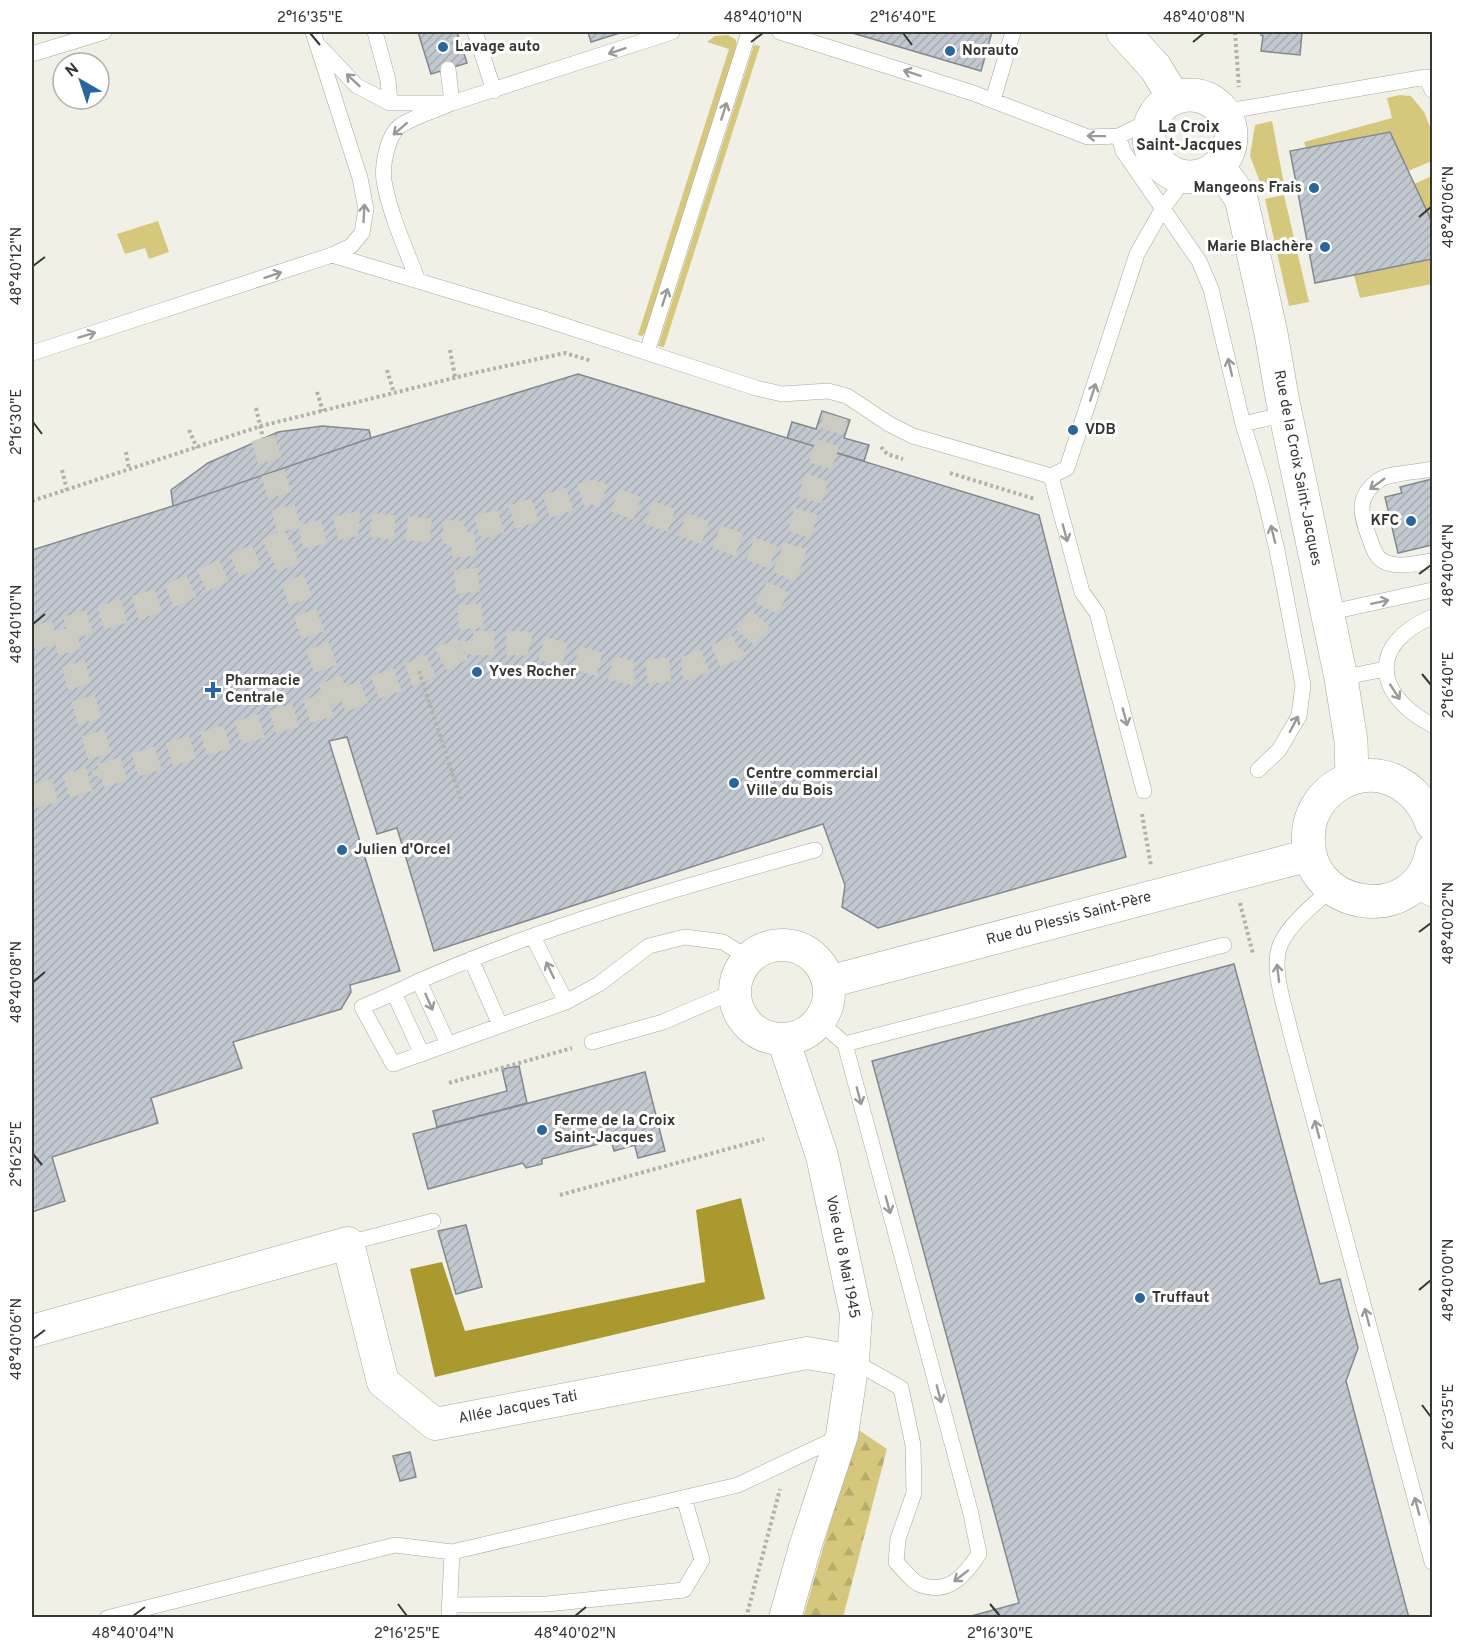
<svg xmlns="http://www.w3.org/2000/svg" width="1464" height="1649" viewBox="0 0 1464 1649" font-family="Overpass,sans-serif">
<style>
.grass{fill:#d5c87d}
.forest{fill:url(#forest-firs)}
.water{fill:#a9992f}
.building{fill:url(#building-hatch);stroke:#82898f;stroke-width:1.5}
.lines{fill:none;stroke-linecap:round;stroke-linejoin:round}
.pedestrian-tunnel{stroke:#cccbc2;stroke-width:24;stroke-dasharray:24 12;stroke-linecap:butt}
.service-casing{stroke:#a7a69d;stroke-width:16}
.minor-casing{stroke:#a7a69d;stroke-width:33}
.tertiary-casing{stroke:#a7a69d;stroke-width:34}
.path{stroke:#b3b2aa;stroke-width:4;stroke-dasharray:3 3;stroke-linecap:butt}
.service{stroke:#fff;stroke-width:15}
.minor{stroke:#fff;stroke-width:32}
.tertiary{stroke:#fff;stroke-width:33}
.oneway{stroke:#9a9a98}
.ticks{fill:none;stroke:#363632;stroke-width:2}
.poi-dot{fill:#27679d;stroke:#fff;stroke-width:2}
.labels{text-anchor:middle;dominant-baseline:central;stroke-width:6;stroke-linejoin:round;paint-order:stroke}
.poi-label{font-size:15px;font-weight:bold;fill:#363632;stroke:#fff;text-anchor:start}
.street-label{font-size:15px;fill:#363632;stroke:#fff}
.neighbourhood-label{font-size:16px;font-weight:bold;fill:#363632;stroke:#fff}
.neatline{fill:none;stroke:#363632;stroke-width:2}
.ticks-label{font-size:15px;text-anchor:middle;fill:#363632}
</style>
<defs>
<pattern id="forest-firs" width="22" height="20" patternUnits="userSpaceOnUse" patternTransform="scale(1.5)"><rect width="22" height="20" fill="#d5c87d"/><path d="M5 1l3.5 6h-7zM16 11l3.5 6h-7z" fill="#b7ac6c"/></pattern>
<pattern id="building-hatch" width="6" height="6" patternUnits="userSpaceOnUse" patternTransform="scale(1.5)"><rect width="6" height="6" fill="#c1c8cf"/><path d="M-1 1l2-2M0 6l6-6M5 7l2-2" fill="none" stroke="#a6acb2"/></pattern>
</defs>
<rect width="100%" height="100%" fill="#f1f0e6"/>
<!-- grass -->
<path class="grass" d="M728 35 736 40 737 48 645 333 642 336 638 335 729 49 707 42 715 36Z
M754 45 760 46 664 347 658 346Z
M1400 95 1411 96 1424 112 1432 132V161L1408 171 1390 132 1306 148 1304 142 1392 118 1387 98Z
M1272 121 1284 184 1263 190 1250 156 1255 125Z
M1432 176V222L1414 184Z
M1284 195 1309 302 1289 306 1265 199Z
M158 221 169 252 149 259 145 248 125 254 117 234Z
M1432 259V284L1360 298 1354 275Z"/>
<!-- forest -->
<path class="forest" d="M857 1429 887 1449 843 1617 803 1618Z"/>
<!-- water -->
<path class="water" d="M741 1198 765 1299 435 1377 410 1269 442 1262 465 1331 705 1282 696 1210Z"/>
<!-- building -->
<path class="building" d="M418 32H457L467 63 431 74Z
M588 32H620V33L591 42Z
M849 32H992L981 71Z
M1261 32H1302L1300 55 1261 51 1263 36 1261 35Z
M1390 132 1432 222V259L1315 283 1290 151Z
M578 374 1039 515 1126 857 878 928 842 907 845 885 823 824 434 951 397 828 377 834 347 737 329 741 400 971 350 985 351 992 341 1009 233 1042 242 1068 151 1098 158 1123 52 1157 65 1201 32 1212V550L173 506 371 438Z
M822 411 850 420 844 438 869 445 864 461 787 438 792 422 816 429Z
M322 426 369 430 371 438 173 506 171 490 208 463 278 432Z
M1432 479V545L1398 553 1385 497 1402 493 1400 487Z
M1234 964 1320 1284 1340 1279 1358 1348 1346 1381 1409 1618H964L1019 1603 872 1061Z
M519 1066 527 1103 437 1127 433 1111 507 1091 502 1069Z
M645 1072 665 1151 638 1158 632 1135 542 1159V1164L526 1168 523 1163 428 1189 413 1134Z
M632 1135 635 1145 614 1151 611 1140Z
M466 1225 482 1287 456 1294 438 1231Z
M410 1452 416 1477 400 1481 393 1456Z"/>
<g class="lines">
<!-- pedestrian-tunnel -->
<path class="pedestrian-tunnel" d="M263 438 292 539
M462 533 473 643H523L631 673 687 668 737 647 764 614 790 563
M280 545 338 702
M63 629 105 774
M32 639 163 599 292 539 356 524 462 533 592 492 790 563 836 416
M32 797 338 702 419 671 473 643"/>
<defs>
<path id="service" d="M375 32 388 80 390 103
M475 32 494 91
M780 32 973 93 1088 137 1119 136 1151 120
M320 47 357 86 390 103H452L672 32
M32 54 104 32
M993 100 1013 32
M1222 109H1240L1426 77 1432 90
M1119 136 1123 151 1199 261 1211 289 1243 424 1261 483 1277 550 1303 685 1299 716 1279 750 1258 770
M332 255 541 318 756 388 782 394 828 391 847 396 889 424 913 436 1051 476 1067 468 1137 254 1163 208 1186 177
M418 281C406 249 390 215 384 181 382 165 387 135 401 125 416 116 436 110 452 103L448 69
M647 352 749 32
M32 353 332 255 351 246 362 233 366 209 360 178 313 32
M1243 424 1286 414
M1432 469C1419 472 1389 473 1379 480 1355 497 1361 515 1369 537 1372 545 1375 557 1383 561 1397 569 1417 563 1432 561
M1051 476 1082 592 1097 613 1144 791
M1327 613 1432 590
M1432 617C1368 644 1374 695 1432 725
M1341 678 1385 669
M1332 888C1315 904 1291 922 1281 943 1270 966 1285 1007 1290 1030L1432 1562
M1409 889 1432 899
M533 937 566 1002
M471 959 500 1025
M419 981 394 993 422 1054
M394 993 362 1007 393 1064 566 1002 599 984 649 946 685 937 723 942 750 959
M819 1021 845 1044 1224 945
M592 1042 663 1022 735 991
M448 1044 419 981C547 925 681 887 815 850
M845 1044 971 1514 979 1554C965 1575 949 1595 921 1585 912 1582 903 1569 896 1562L898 1539 914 1493 913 1445 901 1388 853 1361
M348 1243 433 1221
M449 1605 547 1604 684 1590 702 1560 684 1498
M107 1618 395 1545 452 1552
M449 1618 452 1552 738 1485 839 1437"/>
<path id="minor" d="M735 992a47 47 0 1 1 94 0a47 47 0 1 1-94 0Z
M828 982 1310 855
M783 1039 822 1156 856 1314 853 1361 842 1435 805 1547 785 1618
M32 1331 348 1243 383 1382 435 1424 807 1353 853 1361"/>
<path id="tertiary" d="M1123 32 1155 67 1174 98
M1149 136a41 41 0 1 1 82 0a41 41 0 1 1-82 0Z
M1218 166 1241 198 1271 333 1282 397 1341 678 1351 741 1352 778
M1432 824C1418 785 1378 761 1338 785 1323 794 1311 811 1309 829 1298 911 1418 930 1432 851"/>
</defs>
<!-- service casing -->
<use href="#service" class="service-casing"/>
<!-- minor casing -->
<use href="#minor" class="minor-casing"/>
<!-- tertiary casing -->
<use href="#tertiary" class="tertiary-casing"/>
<!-- path -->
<path class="path" d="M1235 32 1239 87
M450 350 455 377
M387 370 394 393
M317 392 323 411
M256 408 263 438
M189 430 197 448
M881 447 887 454 903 459
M126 452 129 469
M62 470 67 490
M950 473 1035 499
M32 501 261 426 474 373 565 353 592 361
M419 671 461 800
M1142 814 1151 866
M1240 903 1253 954
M449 1083 572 1048
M560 1195 764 1139
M746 1618 780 1489"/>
<!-- service -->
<use href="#service" class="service"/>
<!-- minor -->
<use href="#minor" class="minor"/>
<!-- tertiary -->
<use href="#tertiary" class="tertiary"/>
</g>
<!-- one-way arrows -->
<defs><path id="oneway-shaft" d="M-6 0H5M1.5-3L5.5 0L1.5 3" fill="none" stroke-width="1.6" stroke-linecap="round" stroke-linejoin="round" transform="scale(1.5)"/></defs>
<g class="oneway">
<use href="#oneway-shaft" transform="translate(617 51) rotate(162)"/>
<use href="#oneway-shaft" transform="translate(912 73) rotate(-162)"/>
<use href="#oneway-shaft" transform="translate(353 80) rotate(-137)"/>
<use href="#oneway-shaft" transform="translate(724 111) rotate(-72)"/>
<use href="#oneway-shaft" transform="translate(400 129) rotate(139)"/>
<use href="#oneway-shaft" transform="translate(1096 136) rotate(-179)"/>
<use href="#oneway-shaft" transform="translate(364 213) rotate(-87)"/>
<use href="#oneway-shaft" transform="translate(273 275) rotate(-18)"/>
<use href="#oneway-shaft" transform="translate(665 297) rotate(-72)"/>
<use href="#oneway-shaft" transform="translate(87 335) rotate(-17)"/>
<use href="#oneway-shaft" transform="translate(1230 367) rotate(-103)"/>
<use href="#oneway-shaft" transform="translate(1093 392) rotate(-72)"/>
<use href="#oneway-shaft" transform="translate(1377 484) rotate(144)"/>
<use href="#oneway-shaft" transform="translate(1065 533) rotate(75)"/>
<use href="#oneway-shaft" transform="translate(1273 534) rotate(-104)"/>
<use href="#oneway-shaft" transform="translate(1380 602) rotate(-12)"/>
<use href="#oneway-shaft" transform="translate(1395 692) rotate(57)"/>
<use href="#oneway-shaft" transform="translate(1125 717) rotate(75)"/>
<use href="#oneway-shaft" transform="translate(1294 724) rotate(-62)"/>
<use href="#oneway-shaft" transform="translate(550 970) rotate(-116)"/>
<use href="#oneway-shaft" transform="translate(1278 973) rotate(-97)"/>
<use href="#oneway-shaft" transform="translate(429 1002) rotate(66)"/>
<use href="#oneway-shaft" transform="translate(859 1096) rotate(75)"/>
<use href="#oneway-shaft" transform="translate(1317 1129) rotate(-105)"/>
<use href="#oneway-shaft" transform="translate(888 1205) rotate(75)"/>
<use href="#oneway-shaft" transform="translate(1367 1317) rotate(-105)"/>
<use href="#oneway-shaft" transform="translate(939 1394) rotate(75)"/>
<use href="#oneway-shaft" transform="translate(1417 1506) rotate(-105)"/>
<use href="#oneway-shaft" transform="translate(961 1576) rotate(142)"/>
</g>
<!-- ticks -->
<path class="ticks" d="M310 33 320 45M903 33 912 45M751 42 763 33M1193 42 1204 33M1419 217 1431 207M33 266 45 257M33 422 42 434M1419 574 1431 565M33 624 45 614M1422 674 1431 685M1419 932 1431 923M33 982 45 972M33 1154 42 1165M1419 1290 1431 1280M33 1339 45 1330M1422 1405 1431 1417M398 1604 407 1616M990 1604 1000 1616M133 1616 145 1607M575 1616 586 1607"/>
<!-- markers -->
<g class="poi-dot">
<circle cx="443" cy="47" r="6"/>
<circle cx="950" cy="51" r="6"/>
<circle cx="1314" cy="188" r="6"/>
<circle cx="1325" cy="247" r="6"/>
<circle cx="1073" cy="430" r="6"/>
<circle cx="1411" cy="521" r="6"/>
<circle cx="477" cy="672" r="6"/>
<path d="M210 681h6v6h6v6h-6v6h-6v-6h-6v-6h6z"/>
<circle cx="734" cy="783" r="6"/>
<circle cx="342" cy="850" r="6"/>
<circle cx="542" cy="1130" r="6"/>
<circle cx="1140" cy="1298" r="6"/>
</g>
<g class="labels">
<!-- poi labels -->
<g class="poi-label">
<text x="455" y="47">Lavage auto</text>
<text x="962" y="51">Norauto</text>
<text x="1302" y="188" text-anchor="end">Mangeons Frais</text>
<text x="1313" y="247" text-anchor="end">Marie Blachère</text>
<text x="1085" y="430">VDB</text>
<text x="1399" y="521" text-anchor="end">KFC</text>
<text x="489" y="672">Yves Rocher</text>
<text x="225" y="681">Pharmacie<tspan x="225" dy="17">Centrale</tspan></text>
<text x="746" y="774">Centre commercial<tspan x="746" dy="17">Ville du Bois</tspan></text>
<text x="354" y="850">Julien d'Orcel</text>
<text x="554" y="1121">Ferme de la Croix<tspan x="554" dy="17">Saint-Jacques</tspan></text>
<text x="1152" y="1298">Truffaut</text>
</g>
<!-- street labels -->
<g class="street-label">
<text transform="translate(1297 468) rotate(79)">Rue de la Croix Saint-Jacques</text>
<text transform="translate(1069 919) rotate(-15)">Rue du Plessis Saint-Père</text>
<text transform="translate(842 1257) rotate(79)">Voie du 8 Mai 1945</text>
<text transform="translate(518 1408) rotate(-11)">Allée Jacques Tati</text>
</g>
<!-- neighbourhood labels -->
<g class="neighbourhood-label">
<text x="1189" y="128">La Croix<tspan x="1189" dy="18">Saint-Jacques</tspan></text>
</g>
</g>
<!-- border -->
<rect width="1464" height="1649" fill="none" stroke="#ffffff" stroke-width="66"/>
<!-- north arrow -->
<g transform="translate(81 81) rotate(321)"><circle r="28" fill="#ffffff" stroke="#afafad" stroke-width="1.5"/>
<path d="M0-4.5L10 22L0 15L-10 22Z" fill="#27679d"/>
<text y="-9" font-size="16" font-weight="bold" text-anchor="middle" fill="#363632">N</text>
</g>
<rect x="33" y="33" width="1398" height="1583" class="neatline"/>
<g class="ticks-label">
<text x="310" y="22">2°16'35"E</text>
<text x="763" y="22">48°40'10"N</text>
<text x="903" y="22">2°16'40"E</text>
<text x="1204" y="22">48°40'08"N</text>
<text transform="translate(1448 207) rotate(-90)" y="5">48°40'06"N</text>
<text transform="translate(16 266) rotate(-90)" y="5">48°40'12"N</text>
<text transform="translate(16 422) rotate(-90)" y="5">2°16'30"E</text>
<text transform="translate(1448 565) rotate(-90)" y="5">48°40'04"N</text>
<text transform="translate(16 624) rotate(-90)" y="5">48°40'10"N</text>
<text transform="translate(1448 685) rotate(-90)" y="5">2°16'40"E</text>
<text transform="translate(1448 923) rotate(-90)" y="5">48°40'02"N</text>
<text transform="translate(16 982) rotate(-90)" y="5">48°40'08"N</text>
<text transform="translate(16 1154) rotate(-90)" y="5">2°16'25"E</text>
<text transform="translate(1448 1280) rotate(-90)" y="5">48°40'00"N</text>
<text transform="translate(16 1339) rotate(-90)" y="5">48°40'06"N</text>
<text transform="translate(1448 1417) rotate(-90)" y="5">2°16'35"E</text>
<text x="133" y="1638">48°40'04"N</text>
<text x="407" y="1638">2°16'25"E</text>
<text x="575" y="1638">48°40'02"N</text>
<text x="1000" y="1638">2°16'30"E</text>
</g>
</svg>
